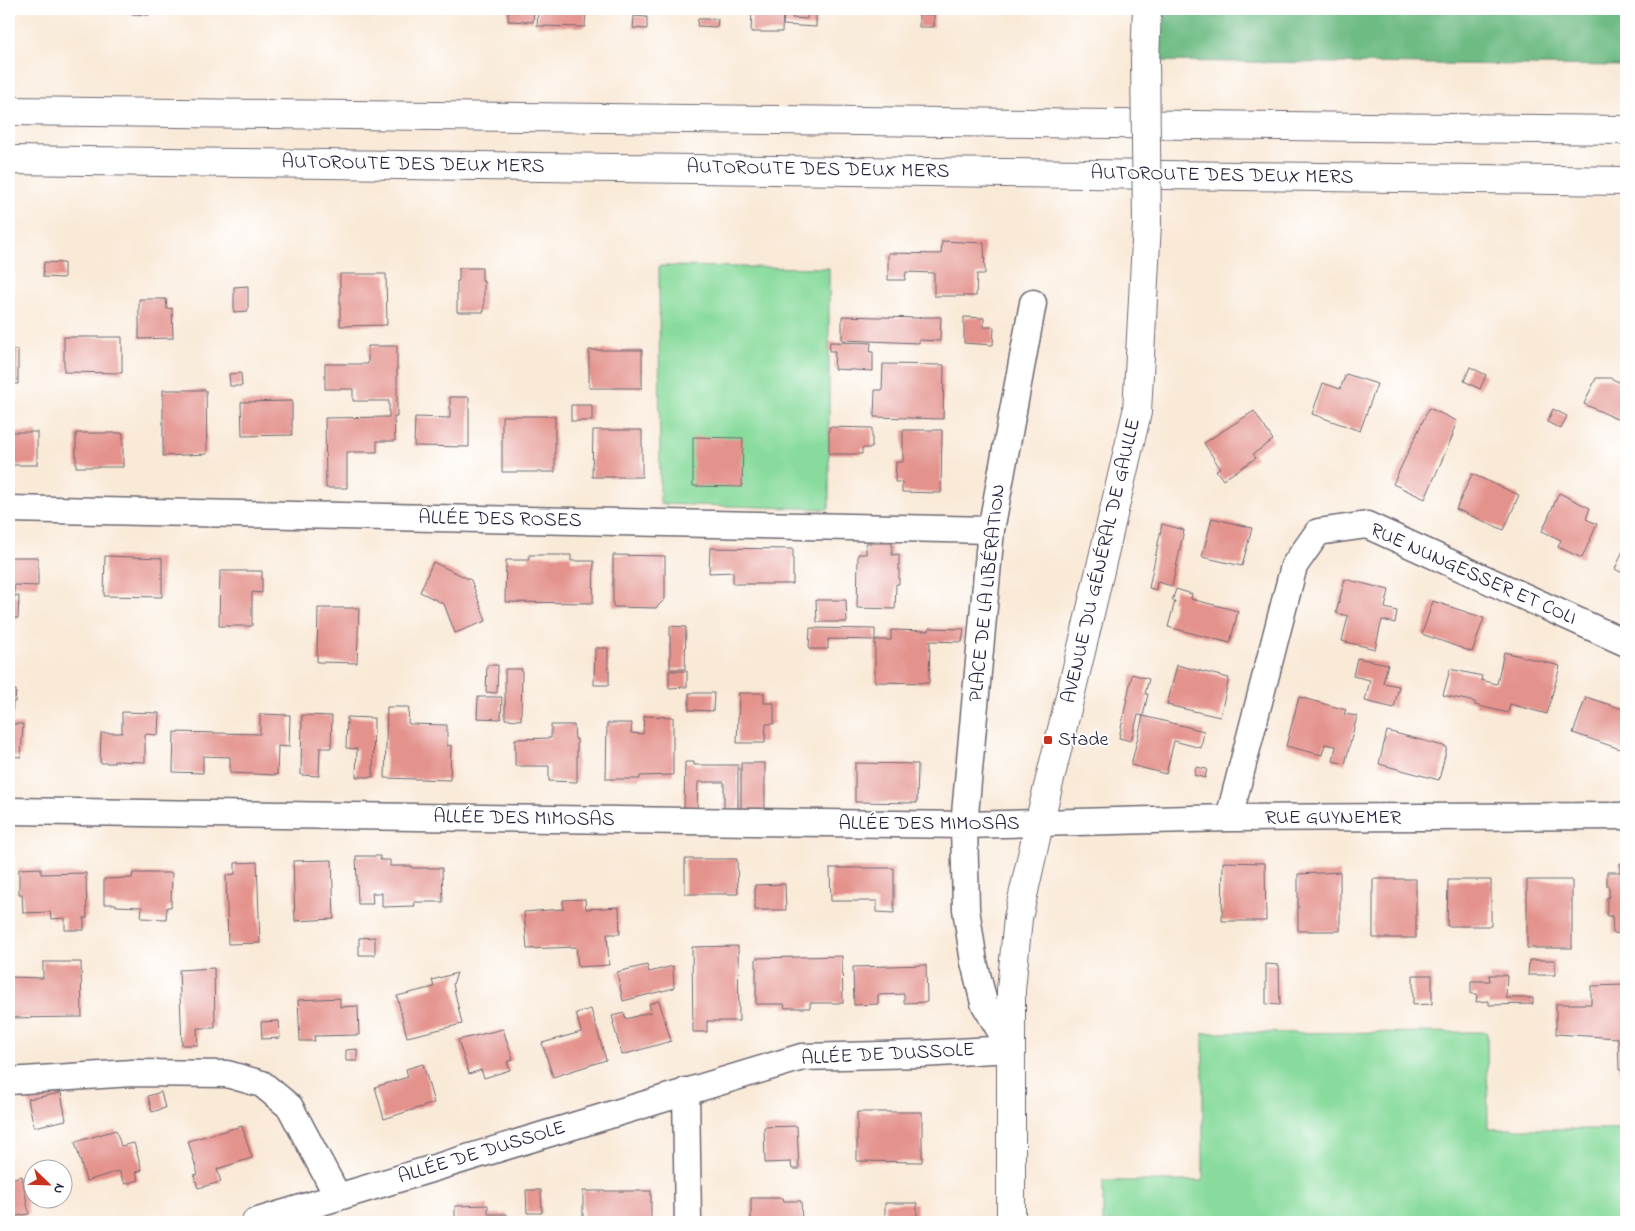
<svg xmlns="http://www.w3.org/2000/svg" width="1635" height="1231" viewBox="0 0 1635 1231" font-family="'Indie Flower',sans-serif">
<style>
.green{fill:#89db9d;stroke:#567e6c}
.forest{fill:#6ebb84;stroke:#486e60}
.building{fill:#e4928c}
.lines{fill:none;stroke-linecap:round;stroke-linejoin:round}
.street-casing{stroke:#6d6872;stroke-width:29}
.secondary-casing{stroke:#6d6872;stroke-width:30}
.highway-casing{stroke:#6d6872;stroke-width:30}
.street{stroke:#fff;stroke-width:26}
.secondary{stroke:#fff;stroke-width:28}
.highway{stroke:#fff;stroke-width:28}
.secondary-bridge-casing{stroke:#6d6872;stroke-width:30;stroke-linecap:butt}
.secondary-bridge{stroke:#fff;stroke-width:28}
.poi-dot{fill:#c8321e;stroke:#fff;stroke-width:2}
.labels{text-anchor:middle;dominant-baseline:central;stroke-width:4;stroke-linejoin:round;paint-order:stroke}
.street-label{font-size:20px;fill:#22223b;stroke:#fff}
.poi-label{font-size:20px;fill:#22223b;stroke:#fff;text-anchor:start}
</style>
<rect width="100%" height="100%" fill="#fff"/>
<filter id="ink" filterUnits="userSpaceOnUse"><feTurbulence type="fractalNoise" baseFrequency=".02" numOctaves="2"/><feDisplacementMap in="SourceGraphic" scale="10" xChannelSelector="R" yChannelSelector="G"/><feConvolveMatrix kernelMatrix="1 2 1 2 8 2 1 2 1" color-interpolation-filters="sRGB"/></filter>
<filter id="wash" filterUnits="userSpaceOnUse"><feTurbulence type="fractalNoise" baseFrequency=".0096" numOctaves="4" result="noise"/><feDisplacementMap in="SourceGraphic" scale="20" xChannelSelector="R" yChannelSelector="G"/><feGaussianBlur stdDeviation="1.12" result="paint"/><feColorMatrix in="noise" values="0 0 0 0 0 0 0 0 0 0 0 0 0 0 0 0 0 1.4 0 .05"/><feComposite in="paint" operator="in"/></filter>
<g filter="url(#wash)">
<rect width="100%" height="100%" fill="#f9e9d7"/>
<!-- green -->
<path class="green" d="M659 266 829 268V509L660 504Z
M1487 1032 1488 1129H1626V1222H1103V1181H1203V1033Z"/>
<!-- forest -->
<path class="forest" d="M1147 9H1626V66L1145 61Z"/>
<g id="blocks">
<!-- building -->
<path class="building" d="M132 9H149V15L132 14Z
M508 9H534L533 22 508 21Z
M538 9H586L585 27 537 26Z
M752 9H783L782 32H751Z
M784 11H792V18L807 19 808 11 816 12V27L783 25Z
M919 14H934V27H919Z
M634 16 647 17V29L633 28Z
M698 19H718L717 27 697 26Z
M942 241 984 243 985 274H977L976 296H934V273L906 272 905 280H888V253L941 254Z
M44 262 64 263V278L43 277Z
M459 268H482V281H484V312H457V281H459Z
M340 274H386L387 325 340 326Z
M248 286V311L234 312V287Z
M139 299H166L167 309 172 308 173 338 139 339Z
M842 316 919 318 920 317H941L940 341 919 340V343L842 340Z
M964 317 984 318V327H994L993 345 964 343Z
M64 337H122V373L64 372Z
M830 342 871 343 870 352H873V371L834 369 835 351H829Z
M368 346H397V417H394L395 441H377V452H347V488H326L325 418 389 417V401H353V389H325V364H368Z
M9 350H18V384H9Z
M589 350H642V388H589Z
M883 364 944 365 943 419 874 417 875 390H882Z
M1470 367 1486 375 1480 389 1464 381Z
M241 373 242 386H230L229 374Z
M1346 374 1377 384 1360 431 1312 414 1323 383 1340 389Z
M1596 378H1610L1619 382 1622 378 1626 381V423L1584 404Z
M163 390H206L207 454 163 456Z
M450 397H469V447L414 446 415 417 450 418Z
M292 401V435L242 436 241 402Z
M571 405H592V421H571Z
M1429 408 1457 421 1452 434 1453 435 1425 499 1393 484Z
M1553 409 1567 416 1561 429 1547 422Z
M1254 411 1273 440 1253 454 1256 458 1223 480 1216 470 1220 468 1204 443Z
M502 416H555V472H502Z
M829 427 872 428V448H862V454H829Z
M593 430H642V477H592Z
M903 430H942L941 493 902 492V482H895L896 462H903Z
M9 432H37V465H9Z
M76 433H123V467H76Z
M693 437 743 438 742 487 693 486Z
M1472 474 1519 495 1504 530 1456 509Z
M1559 493 1590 508 1586 519 1597 524 1582 558 1558 547 1561 540 1542 531Z
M1212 518 1252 528 1242 566 1202 557Z
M1162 524 1184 530 1172 586 1157 582 1156 590 1149 588Z
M866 543H892V555L899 554V584H896L895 609 857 608 858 554H866Z
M1626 544V575L1615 569Z
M710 548 793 549V584H733V572L709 573Z
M529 555H571V561H594L593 603 505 602 506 560H529Z
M613 555 665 556V599L656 608 613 607Z
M105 556 162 558V597L104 596Z
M9 557H38V586L14 585V596H19L18 618H9Z
M433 562 471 580 486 621 455 633 444 604 420 592Z
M220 571H262V593L252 592V626H219Z
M1345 579 1389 590 1385 608 1397 611 1395 623 1382 620 1375 649 1342 641 1348 616 1336 613Z
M1176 589 1192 594 1191 599 1238 611 1230 643 1168 627 1175 601H1172Z
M816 600H846L847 622H817Z
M1433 601 1484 618 1472 652 1422 634Z
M318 608H359L357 663 317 662Z
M670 626 686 627 685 669H670Z
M810 628 875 629V640H891V630L929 631V628L964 629 962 642 930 641 929 683 875 682V640L828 639V649H809Z
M595 648H608V669H609V685H594Z
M1504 652 1560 666 1547 714 1510 704 1508 713 1475 705V702L1443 695 1450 669 1482 676 1481 680 1497 684Z
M1357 658 1388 664 1383 683 1399 686 1394 708 1365 701 1370 680 1353 676Z
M487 665H498L497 693 486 692Z
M1177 665 1229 678 1220 717 1167 705Z
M505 669H522L521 720 505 719Z
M669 671H687V687L669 688Z
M1132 674 1149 679 1145 694H1148L1143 716 1138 715 1131 741 1119 738Z
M9 689 16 690 15 702H13L12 724H23L21 757 9 756Z
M689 693H714L713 711 689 710Z
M739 693H764V703H774V724H766L765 743H737Z
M478 697H502L501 719 477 718Z
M1299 697 1346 710 1344 714 1357 716 1345 764 1333 761 1336 746 1325 744 1322 755 1286 746Z
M1586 697 1626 710V751L1573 733Z
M387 707H409L408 723 410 724 447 725V746L451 745 450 780 385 778Z
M122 712 159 713 158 735 145 734V762L114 761V763H100L101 733H122Z
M260 714 290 715 289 747 278 746 277 775 230 773V757L203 756V773L173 772 174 732 260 734Z
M302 715 332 716 331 748H320L319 776 301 775Z
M644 716 673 717V775L640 776V779H606L607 723H632L631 733 643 734Z
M1143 716 1204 731 1201 748 1174 741 1166 774 1131 765Z
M347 717 374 718 373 777H356L357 749 346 748Z
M551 725H574L575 739H577V782L549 781V766H515V739L551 738Z
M1387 731 1447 747 1439 780 1379 764Z
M685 762H694V765H738V808H724V782H698L697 809H684Z
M741 763H765V813L741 812Z
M855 763 918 764 917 803 855 802Z
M1196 767 1207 769 1205 778 1194 775Z
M356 856H380V860H390V866H412V868H442L443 902H414L415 906 382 907V893H372L373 904H358Z
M685 859H737L738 894H685Z
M332 860 334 919 295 921 293 861Z
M257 862 260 943 228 944 226 875 235 874V863Z
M1223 862 1265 863 1266 921H1222Z
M1620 863H1626V934L1613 933 1612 916H1607V897H1609V887L1607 886V872H1620Z
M41 868V874L86 873 87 918H84V930H65V918L51 919 50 912 23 913 22 894H19V869Z
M830 868H894V913L877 912V901H831Z
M1340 872V931H1298V874Z
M133 873H172L171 907H167L166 919 141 918 142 907 116 906V904H104V879L132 878Z
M1373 879H1416V938H1373Z
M1448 880H1491V926H1447Z
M1527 880H1572V948H1527Z
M785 884 786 910H755V885Z
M585 899 586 909 619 907 620 934H607L609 965 578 967 576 947 527 949 524 912 563 909V900Z
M375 937V955H359V938Z
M738 946 739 1021H707V1032H693L692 947Z
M842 956 843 1003H810V1008H785L784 1004H756V958Z
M1529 960H1555V975H1528Z
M43 962H81L82 1017 9 1018V977L43 978Z
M1266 964 1279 965 1280 1005 1266 1004Z
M647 965 649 972 673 966 674 988 623 1001 617 972Z
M926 965 927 1002 904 1003V994L878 995V1004L854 1005 853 967Z
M214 968 215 1028H197L198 1045H182L179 970Z
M457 973 453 984 462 1024 407 1037 397 996 434 987 432 980Z
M1413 975H1432V1004L1413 1005Z
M1489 975H1507L1506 998H1533V1004L1489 1005V1001L1476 1002 1477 994H1471V981H1490Z
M1626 985V1070H1619L1618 1038 1556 1034V1004H1591V986Z
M340 998V1007L358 1006 359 1035 314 1036 315 1041H300L298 1000Z
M659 1001 671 1041 622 1055 613 1023H614L612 1016 624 1013 626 1019 651 1012 649 1004Z
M591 1009 606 1060 553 1077 542 1043 581 1032 576 1013Z
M279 1021 280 1038 262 1039 261 1022Z
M503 1029 513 1060 507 1062 510 1070 484 1078 481 1070 469 1074 458 1040Z
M357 1049V1061H346V1050Z
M423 1064 434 1103 384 1119 375 1087 408 1077 406 1069Z
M161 1092 165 1108 152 1112 148 1096Z
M61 1093 66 1120 34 1127 28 1099Z
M857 1112H922V1162L857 1161Z
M242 1126 252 1158 217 1169 221 1182 198 1188 194 1175 198 1174 188 1141Z
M797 1126 799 1169H792L791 1162 765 1163 764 1127Z
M116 1130 121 1146 134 1143 142 1170 136 1172 139 1180 125 1184 119 1171 86 1181 75 1142Z
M22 1176 29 1214 9 1217V1179Z
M526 1190H541L542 1213H527Z
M583 1191H651V1222H583Z
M751 1198H783L784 1201H801L802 1222H751Z
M885 1203H917V1222H885Z
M488 1205V1214H507V1222H455V1206Z"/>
</g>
</g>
<g filter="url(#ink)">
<use href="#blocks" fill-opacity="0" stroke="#6d6872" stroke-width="1"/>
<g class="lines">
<defs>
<path id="street" d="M9 509 991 530
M9 811 964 825 1229 818 1626 816
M1229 818 1294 566 1318 532 1367 525 1626 643
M9 1081 132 1073 227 1074 262 1084 290 1107 338 1197 802 1057 920 1054 1011 1049 984 1003 974 962 966 909 964 825 991 530 1033 303
M686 1091 688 1222
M255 1222 338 1197"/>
<path id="secondary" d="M1145 61 1147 9
M1011 1222V990L1018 918 1039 824 1084 639 1137 412 1147 223"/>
<path id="highway" d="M9 111 1626 130
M9 160 1626 181"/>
</defs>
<!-- street casing -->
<use href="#street" class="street-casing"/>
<!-- secondary casing -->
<use href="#secondary" class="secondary-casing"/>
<!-- highway casing -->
<use href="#highway" class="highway-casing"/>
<!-- street -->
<use href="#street" class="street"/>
<!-- secondary -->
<use href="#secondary" class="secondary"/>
<!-- highway -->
<use href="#highway" class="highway"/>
<defs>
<path id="secondary-bridge" d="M1145 61 1147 223"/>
</defs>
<!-- secondary-bridge casing -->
<use href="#secondary-bridge" class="secondary-bridge-casing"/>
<!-- secondary-bridge -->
<use href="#secondary-bridge" class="secondary-bridge"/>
</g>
</g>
<!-- markers -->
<rect class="poi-dot" x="1043" y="735" width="10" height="10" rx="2.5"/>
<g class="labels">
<!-- street labels -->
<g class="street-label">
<text transform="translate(413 165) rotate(1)">AUTOROUTE DES DEUX MERS</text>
<text transform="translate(818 170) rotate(1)">AUTOROUTE DES DEUX MERS</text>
<text transform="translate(1222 176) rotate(1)">AUTOROUTE DES DEUX MERS</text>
<text transform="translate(500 520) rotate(1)">ALLÉE DES ROSES</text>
<text transform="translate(1102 561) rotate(-77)">AVENUE DU GÉNÉRAL DE GAULLE</text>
<text transform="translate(1473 575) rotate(24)">RUE NUNGESSER ET COLI</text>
<text transform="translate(988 593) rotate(-84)">PLACE DE LA LIBÉRATION</text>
<text x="1333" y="818">RUE GUYNEMER</text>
<text transform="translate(524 819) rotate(1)">ALLÉE DES MIMOSAS</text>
<text x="929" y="824">ALLÉE DES MIMOSAS</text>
<text transform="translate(888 1055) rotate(-3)">ALLÉE DE DUSSOLE</text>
<text transform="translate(482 1153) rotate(-17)">ALLÉE DE DUSSOLE</text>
</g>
<!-- poi labels -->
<g class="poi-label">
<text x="1058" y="740">Stade</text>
</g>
</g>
<!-- margin -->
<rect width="1635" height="1231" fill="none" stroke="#fff" stroke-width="30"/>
<!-- north arrow -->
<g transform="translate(48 1184) rotate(113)"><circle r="24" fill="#ffffff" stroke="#a7a7b1"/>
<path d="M0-4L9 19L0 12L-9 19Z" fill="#c8321e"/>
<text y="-8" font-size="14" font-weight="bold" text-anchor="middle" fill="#22223b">N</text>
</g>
</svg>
